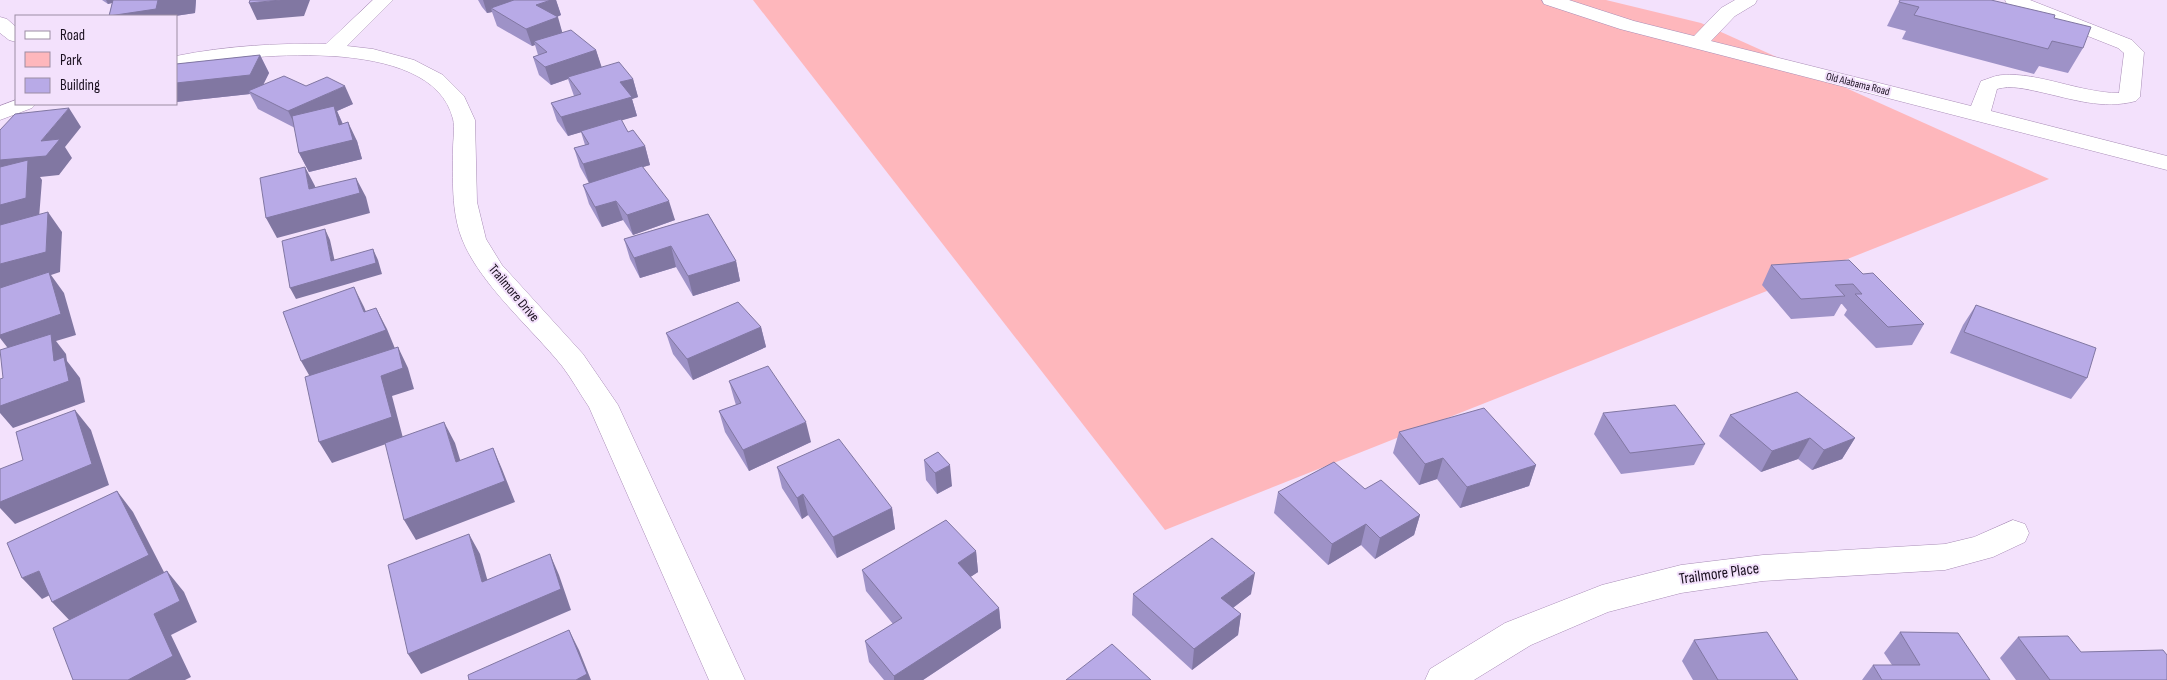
<svg xmlns="http://www.w3.org/2000/svg" width="2167" height="680" viewBox="0 0 2167 680" font-family="'Sofia Sans Condensed',sans-serif">
<style>
.green{fill:#feb7bc}
.lines{fill:none;stroke-linecap:round;stroke-linejoin:round}
.minor-casing{stroke:#a88cb6;stroke-width:1}
.minor{fill:#fff;fill-rule:evenodd}
.wall{fill:#9e92c7}
.shaded-wall{fill:#8177a2}
.building{fill:#b8aae7;stroke:#8177a2}
.labels{text-anchor:middle;dominant-baseline:central;stroke-width:4;stroke-linejoin:round;paint-order:stroke}
.far-street-label{font-size:11px;fill:#190f1e;stroke:#f3e1fc}
.street-label{font-size:14px;fill:#190f1e;stroke:#f3e1fc}
.near-street-label{font-size:16px;fill:#190f1e;stroke:#f3e1fc}
</style>
<rect width="100%" height="100%" fill="#f3e1fc"/>
<!-- green -->
<path class="green" d="M753 0H1606L1701 23 2049 179 1165 530Z"/>
<g class="lines">
<defs>
<path id="minor" d="M373 0H393L347 46 373 49 414 60 443 75 464 96 475 120 477 202 486 239 502 265 583 354 618 405 745 680H709L589 407C580 394 572 379 562 366 532 329 479 283 462 239 451 211 453 179 453 149 453 140 455 128 453 119 432 32 241 55 176 68V56C226 46 275 43 326 44Z
M1542 0H1569L1634 21 1694 36 1721 8 1735 0H1757L1755 4 1735 16 1711 41 1971 106 1981 81C1988 79 1996 75 2003 75 2038 72 2081 93 2119 93L2124 53 2118 48 2007 4 2005 0H2030L2132 40 2144 52 2140 97 2136 101C2103 110 2072 99 2040 92 2026 89 2011 85 1997 89L1991 111 2167 156V170L1620 29 1544 4Z
M0 17 7 19 16 27V42L9 40 0 33Z
M16 100V104H36L32 108 0 120V106Z
M2013 520 2025 524 2029 533 2025 542 1993 557 1945 570 1763 581 1681 593 1608 612 1531 645 1474 680H1425L1430 669 1505 623 1602 585 1681 565 1763 555 1945 544 1974 537Z"/>
</defs>
<!-- minor casing -->
<use href="#minor" class="minor-casing"/>
<!-- minor -->
<use href="#minor" class="minor"/>
</g>
<!-- wall -->
<path class="wall" d="M102 0H196L195 13 175 16H109L112 3 108 4Z
M478 0H556L561 15 557 17 562 32 596 50 601 67 633 79 638 97 632 99 637 116 621 120 628 132 645 146 650 165 643 167 675 220 633 235 623 220 602 227 589 204 583 185 589 183 580 167 574 148 585 145 581 132 568 136 557 121 551 103 574 96 568 79 551 85 539 75 533 57 538 55 535 45 532 46 497 26 492 12 487 13 482 7Z
M1899 2 2054 18 2083 48 2068 73 2039 66 2034 74 1902 39 1906 31 1887 26Z
M260 55 269 73 263 85 306 86 353 104 337 111 343 124 357 141 362 159 309 172 299 153 295 128 258 109 250 94 176 102V64Z
M708 214 736 261 740 281 693 296 676 267 640 278 630 259 624 239Z
M1771 265 1863 274 1924 324 1912 345 1876 348 1844 315 1847 310 1842 304H1841L1834 316 1791 319 1762 285Z
M1976 305 2087 378 2071 399 1950 353 1963 325Z
M761 327 766 347 693 380 673 354 666 333Z
M729 381 811 442 749 471 725 432 719 411 736 405 735 402Z
M1603 413 1705 444 1694 465 1621 474 1594 434Z
M1730 415 1855 438 1842 459 1812 470 1798 459 1761 472 1719 436Z
M1399 432 1536 465 1529 486 1460 508 1437 479 1419 485 1393 453Z
M924 460 952 486 937 494 926 480Z
M777 467 892 508 895 529 837 558 808 515 802 519 782 488Z
M1365 489 1420 515 1414 535 1375 559 1361 545 1328 565 1274 513 1278 492Z
M976 551 978 572 970 577 999 608 1001 628 923 680H884L869 662 865 641 893 624 866 591 862 570Z
M1133 594H1251L1233 608 1241 614 1238 635 1192 670 1132 615Z
M1900 632 1990 680H1862L1873 665H1892L1884 653Z
M2018 637 2081 652 2167 680H2016L2000 658Z
M1694 640 1798 680H1693L1682 661Z"/>
<!-- shaded-wall -->
<path class="shaded-wall" d="M106 0H122L108 4Z
M158 0H196L195 13 175 16H111Z
M281 0H310L304 16 257 20 249 3Z
M483 0H517L491 8 492 12 487 13Z
M551 0H556L561 15 542 23 536 5Z
M558 17 563 35 534 41 535 45 532 46 526 29Z
M596 50 602 68 568 77V79L551 85 545 67Z
M260 55 269 73 259 93 248 91 250 94 176 102V83Z
M633 79 638 97 632 99 637 116 568 136 561 117 620 82Z
M345 86 353 104 337 111 343 125 348 122 357 141 362 159 309 172 299 153 297 129 288 111Z
M69 108 81 127 65 147 72 158 59 175 40 177 42 180 39 218 0 228V160L41 141Z
M645 146 650 165 589 183 583 164Z
M305 167 315 186 318 204 356 178 366 197 370 213 277 238 266 218 309 189Z
M616 201 623 220 602 227 595 207Z
M669 201 675 220 633 235 627 215Z
M48 212 62 232 60 272 51 275 64 293 76 335 56 341 66 354 67 361 80 378 85 402 13 428 0 413V406L14 356 0 338V264Z
M325 229 330 240 337 271 331 261Z
M671 246 676 267 640 278 634 258Z
M373 249 378 260 382 274 296 299 290 288Z
M736 261 740 281 693 296 688 276Z
M354 287 364 307 375 333 364 312Z
M376 308 387 329 396 351 313 382 301 361Z
M761 327 766 347 693 380 687 359Z
M398 347 408 368 414 389 392 396 403 438 332 463 319 442 381 376Z
M75 410 91 430 109 485 15 524 0 508V502Z
M444 422 455 443 467 482 456 462Z
M806 422 811 442 749 471 743 450Z
M1810 438 1798 459 1761 472 1772 451Z
M1855 438 1842 459 1812 470 1824 450Z
M493 448 502 469 515 502 416 540 404 520Z
M1443 458 1437 479 1419 485 1425 464Z
M950 465 952 486 937 494 935 473Z
M1536 465 1529 486 1460 508 1467 487Z
M117 491 133 512 166 576 72 623 52 602Z
M803 494 808 515 802 519 797 498Z
M892 508 895 529 837 558 833 537Z
M1420 515 1414 535 1375 559 1380 538Z
M1366 524 1361 545 1328 565 1332 544Z
M469 534 480 554 494 603 482 582Z
M976 551 978 572 960 584 958 563Z
M550 554 559 575 571 610 421 674 408 654Z
M39 571 58 591 42 599 22 578Z
M167 571 184 592 197 622 171 635 191 677 185 680H128L154 614Z
M1255 573 1251 594 1218 619 1221 598Z
M999 608 1001 628 923 680H894V676Z
M1241 614 1238 635 1192 670 1194 649Z
M569 630 579 650 591 680H576Z"/>
<!-- building -->
<path class="building" d="M113 0H160H158L156 9 109 16Z
M250 0H281L249 3Z
M514 0H551L536 5 558 17 526 29 491 8Z
M1900 0H1991L2055 15 2054 18 2091 27 2083 48 2052 41 2048 49 1914 15 1919 7 1899 2Z
M571 30 596 50 545 67 533 57 547 52 534 41Z
M260 55 250 75 176 83V64Z
M619 62 633 79 620 82 632 97 561 117 551 103 581 94 568 77Z
M284 76 306 86 327 77 345 86 288 111 248 91Z
M334 106 339 125 348 122 353 140 299 153 292 116Z
M69 108 41 141 60 139 46 156 0 160V130L15 114Z
M621 119 628 132 633 130 645 146 583 164 574 148 589 144 581 131Z
M28 160 26 198 0 205V167Z
M642 166 669 201 627 215 616 201 595 207 583 185Z
M305 167 309 189 356 178 360 193 266 218 260 178Z
M48 212 46 252 0 264V225Z
M708 214 736 261 688 276 671 246 634 258 624 239Z
M325 229 331 261 373 249 376 263 290 288 282 241Z
M1849 260 1863 274 1873 273 1924 324 1888 327 1855 294H1862L1853 284 1835 285 1845 296 1801 299 1771 265Z
M49 272 61 314 0 335V288Z
M354 287 364 312 376 308 386 330 301 361 283 312Z
M738 302 761 327 687 359 666 333Z
M1976 305 2096 348 2087 378 1964 332Z
M51 334 54 361 64 357 69 381 0 406V379L3 378 0 350Z
M398 347 403 368 381 376 392 417 319 442 305 377Z
M768 366 806 422 743 450 719 411 741 403 729 381Z
M1797 392 1855 438 1824 450 1810 438 1772 451 1730 415Z
M1675 405 1705 444 1630 453 1603 413Z
M1484 408 1536 465 1467 487 1443 458 1425 464 1399 432Z
M75 410 92 464 0 502V469L23 460 16 432Z
M444 422 456 462 493 448 505 481 404 520 385 443Z
M839 439 892 508 833 537 803 494 797 498 777 467Z
M938 452 950 465 935 473 924 460Z
M1334 462 1365 489 1381 480 1420 515 1380 538 1366 524 1332 544 1278 492Z
M117 491 149 555 52 602 39 571 22 578 7 543Z
M946 520 976 551 958 563 999 608 894 676 865 641 902 618 862 570Z
M469 534 482 582 550 554 561 589 408 654 388 565Z
M1212 538 1255 573 1221 598 1241 614 1194 649 1133 594Z
M167 571 180 601 154 614 173 656 128 680H73L53 628Z
M569 630 587 674 576 680H469L468 675Z
M1767 632 1798 680H1718L1694 640Z
M1900 632 1958 633 1990 680H1882L1873 665H1920Z
M2068 636 2081 652 2163 650 2167 655V680H2050L2018 637Z
M1112 644 1151 680H1066Z"/>
<g class="labels">
<!-- far-street labels -->
<g class="far-street-label">
<text transform="translate(1858 84) rotate(14)">Old Alabama Road</text>
</g>
<!-- street labels -->
<g class="street-label">
<text transform="translate(514 293) rotate(50)">Trailmore Drive</text>
</g>
<!-- near-street labels -->
<g class="near-street-label">
<text transform="translate(1719 574) rotate(-8)">Trailmore Place</text>
</g>
</g>
<!-- legend -->
<rect x="15" y="15" width="162" height="90" fill="#f3e1fc" stroke="#9c8da3"/>
<rect x="25" y="31" width="25" height="8" fill="#ffffff" stroke="#9c8da3"/>
<text x="60" y="40" font-size="15" fill="#190f1e">Road</text>
<rect x="25" y="52" width="25" height="15" fill="#feb7bc" stroke="#9c8da3"/>
<text x="60" y="65" font-size="15" fill="#190f1e">Park</text>
<rect x="25" y="78" width="25" height="15" fill="#b8aae7" stroke="#9c8da3"/>
<text x="60" y="90" font-size="15" fill="#190f1e">Building</text>
</svg>
